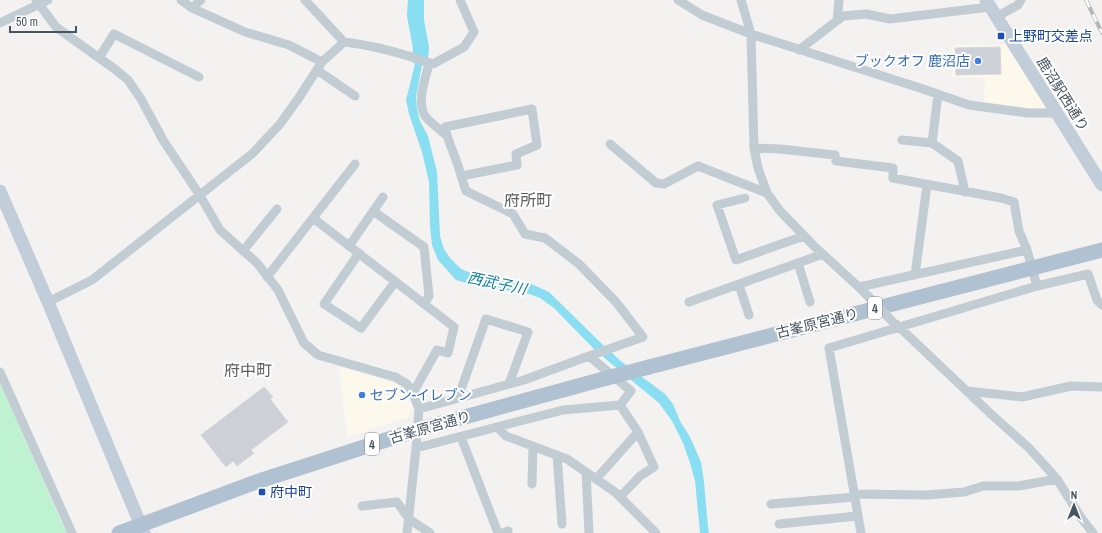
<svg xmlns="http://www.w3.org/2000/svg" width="1102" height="533" viewBox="0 0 1102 533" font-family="'Archivo Narrow','Noto Sans JP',sans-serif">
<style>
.commercial{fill:#fdf8ec}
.green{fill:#bff2d1}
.water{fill:#8adef1}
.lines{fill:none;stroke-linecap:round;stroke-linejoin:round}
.river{stroke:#8adef1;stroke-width:16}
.building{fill:#cdd0d6;stroke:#d5d7dd}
.street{stroke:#c1ccd3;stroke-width:9}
.secondary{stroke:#c1cdd8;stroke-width:13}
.primary{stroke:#b0c1d1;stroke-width:15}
.rail-casing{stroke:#b3b7bc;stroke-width:4}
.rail{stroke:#fff;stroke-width:2.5;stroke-dasharray:8;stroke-linecap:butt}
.street-bridge{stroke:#c1ccd3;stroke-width:9}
.primary-bridge{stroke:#b0c1d1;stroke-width:15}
.transit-dot{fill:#1a4fb4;stroke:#fff;stroke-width:1.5}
.shop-dot{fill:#3f7fe0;stroke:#fff;stroke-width:1.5}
.labels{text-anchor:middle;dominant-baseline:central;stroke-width:4;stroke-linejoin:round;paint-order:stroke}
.shield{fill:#fff;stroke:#7f8890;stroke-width:1}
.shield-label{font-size:13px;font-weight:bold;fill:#485560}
.transit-label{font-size:14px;fill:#164399;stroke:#fff;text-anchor:start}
.shop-label{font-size:14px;fill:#366cbe;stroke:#fff;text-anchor:end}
.street-label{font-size:14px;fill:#485560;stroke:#fff}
.water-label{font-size:15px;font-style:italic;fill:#08819c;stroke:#fff}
.quarter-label{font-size:16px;fill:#5d6267;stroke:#fff}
</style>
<rect width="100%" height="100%" fill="#f4f1f1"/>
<!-- commercial -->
<path class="commercial" d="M953 45H1006L1047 108 1041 110 984 102 985 78 952 77Z
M339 367 395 383 405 391 412 407 409 417 347 437Z"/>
<!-- green -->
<path class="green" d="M0 383 61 521 67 533H0Z"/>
<!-- water -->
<path class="water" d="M418 0H424V54L416 97 417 109 420 121 428 136 437 172 440 236 444 249 450 258 461 269 478 276 527 282 549 292 602 344 622 362 665 394 673 404 680 421 690 437 701 462 704 482 708 527 709 533H700L695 481 690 463 683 443 672 421 659 403 608 361 593 348 554 308 540 298 526 293 476 286 456 280 438 260 432 245 430 227 429 182 422 152 409 114 406 100 419 48V32L415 15Z"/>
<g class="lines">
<!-- river -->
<path class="river" d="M416 0 415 15 421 48 420 58"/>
</g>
<!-- building -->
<path class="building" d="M1000 47 1001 74 956 75 955 48Z
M264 387 273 397 270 399 288 422 251 450 254 453 237 466 233 461 226 467 201 435Z"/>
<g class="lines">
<!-- street -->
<path class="street" d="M36 0 56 27 116 70 128 80 141 99 163 140 199 194 220 230 257 263 278 290 304 343 318 355 395 377 407 384 413 393 419 409 416 448 407 533
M181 0 192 8 245 32 289 45 322 62
M305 0 344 42C372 45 407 55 433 64L464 47 474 32 460 0
M678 0 702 15 751 34 920 88 969 105 1028 113H1056
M741 0 751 34 754 148 758 168 767 193 780 211 814 246 863 291
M192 8 201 0
M996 17 1018 5 1021 0
M837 21 839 0
M0 23 48 0
M799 50 843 16 866 14 890 19 990 7
M99 58 114 34 199 77
M429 63C426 78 416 101 425 116 430 123 440 129 446 135
M317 70 355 96
M902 140 932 143 938 94
M932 143 958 161 965 192
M610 144 656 183 664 184 698 166 767 193
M754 148 780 149 835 155 836 161 893 168V178L1001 198 1014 202 1019 231 1027 250
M461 176 517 165 516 154 537 145 532 109 445 127C447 138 452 149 456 160 460 170 462 180 466 191L513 214 525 234 545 238 579 264 616 302 643 337 589 356
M745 198 717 205 736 260 804 236
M373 211 424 247 429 296 424 304
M313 218 454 327 448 353 437 350 413 393
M349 246 383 197
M243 251 277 209
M359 253 324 304 361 328 395 282
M798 263 810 302
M915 275 927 185
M267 277 355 164
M739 285 749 315
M1037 286 1088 274 1097 300 1102 305
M859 287 1027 250 1037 286 829 348 861 533
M48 302 92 280 253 153 280 124 298 99 322 62 344 42
M689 302 823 254
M896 324 992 415 1029 448 1057 479 1082 519 1093 533
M0 372 72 533
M967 391 1022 397 1071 386 1102 387
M458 398 486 319 528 332 509 384
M620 405 638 432 654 467 640 476 620 497
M497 427 506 436 567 459 615 492 656 533
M461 437 498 533
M416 448 563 410 620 405 631 391 589 356 524 380 419 409
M557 455 562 524
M586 472 589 533
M596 479 638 432
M532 484 533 446
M855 494 926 495 964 492 983 486H1019L1057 479
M771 504 855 497
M362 506 397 502 409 519 430 533
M779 524 857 516
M503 533 508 531"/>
<!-- secondary -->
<path class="secondary" d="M986 0 1102 185
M0 191 48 302 144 533"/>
<!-- primary -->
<path class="primary" d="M649 367 1102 250
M119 533 259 481 417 430 607 378"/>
<defs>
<path id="rail" d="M1086 0 1102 33"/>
</defs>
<!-- rail casing -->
<use href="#rail" class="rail-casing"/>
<!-- rail -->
<use href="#rail" class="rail"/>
<!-- street-bridge -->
<path class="street-bridge" d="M864 292 892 321"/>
<!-- primary-bridge -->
<path class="primary-bridge" d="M607 378 649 367"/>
</g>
<!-- markers -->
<g class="transit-dot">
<rect x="997" y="32" width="8" height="8" rx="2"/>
<rect x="258" y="488" width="8" height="8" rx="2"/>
</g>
<g class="shop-dot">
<circle cx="978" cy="61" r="4"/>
<circle cx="362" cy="395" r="4"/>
</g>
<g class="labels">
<!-- shield labels -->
<g class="shield">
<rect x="868" y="297" width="14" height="22" rx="3"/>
<rect x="365" y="433" width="14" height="22" rx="3"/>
</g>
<g class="shield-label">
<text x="875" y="308">4</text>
<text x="372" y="444">4</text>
</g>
<!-- transit labels -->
<g class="transit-label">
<text x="1009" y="36">上野町交差点</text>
<text x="270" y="492">府中町</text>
</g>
<!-- shop labels -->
<g class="shop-label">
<text x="970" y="61">ブックオフ 鹿沼店</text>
<text x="370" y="395" text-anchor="start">セブン-イレブン</text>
</g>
<!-- street labels -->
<g class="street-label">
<text transform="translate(1063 94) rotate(58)">鹿沼駅西通り</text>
<text transform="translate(817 323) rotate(-14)">古峯原宮通り</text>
<text transform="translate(430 427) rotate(-16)">古峯原宮通り</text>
</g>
<!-- water labels -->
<g class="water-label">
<text transform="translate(497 283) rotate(12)">西武子川</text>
</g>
<!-- quarter labels -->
<g class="quarter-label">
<text x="528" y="200">府所町</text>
<text x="248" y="370">府中町</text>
</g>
</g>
<!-- north arrow -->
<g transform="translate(1074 505)" stroke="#ffffff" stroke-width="3" paint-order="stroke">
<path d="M0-3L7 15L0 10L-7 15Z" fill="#485560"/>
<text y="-6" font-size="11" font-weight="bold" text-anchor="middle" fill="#485560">N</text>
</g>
<!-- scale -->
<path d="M10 26v6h66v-6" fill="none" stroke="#485560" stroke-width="2"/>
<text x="16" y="26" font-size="12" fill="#485560" stroke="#ffffff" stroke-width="3" paint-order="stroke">50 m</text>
</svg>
